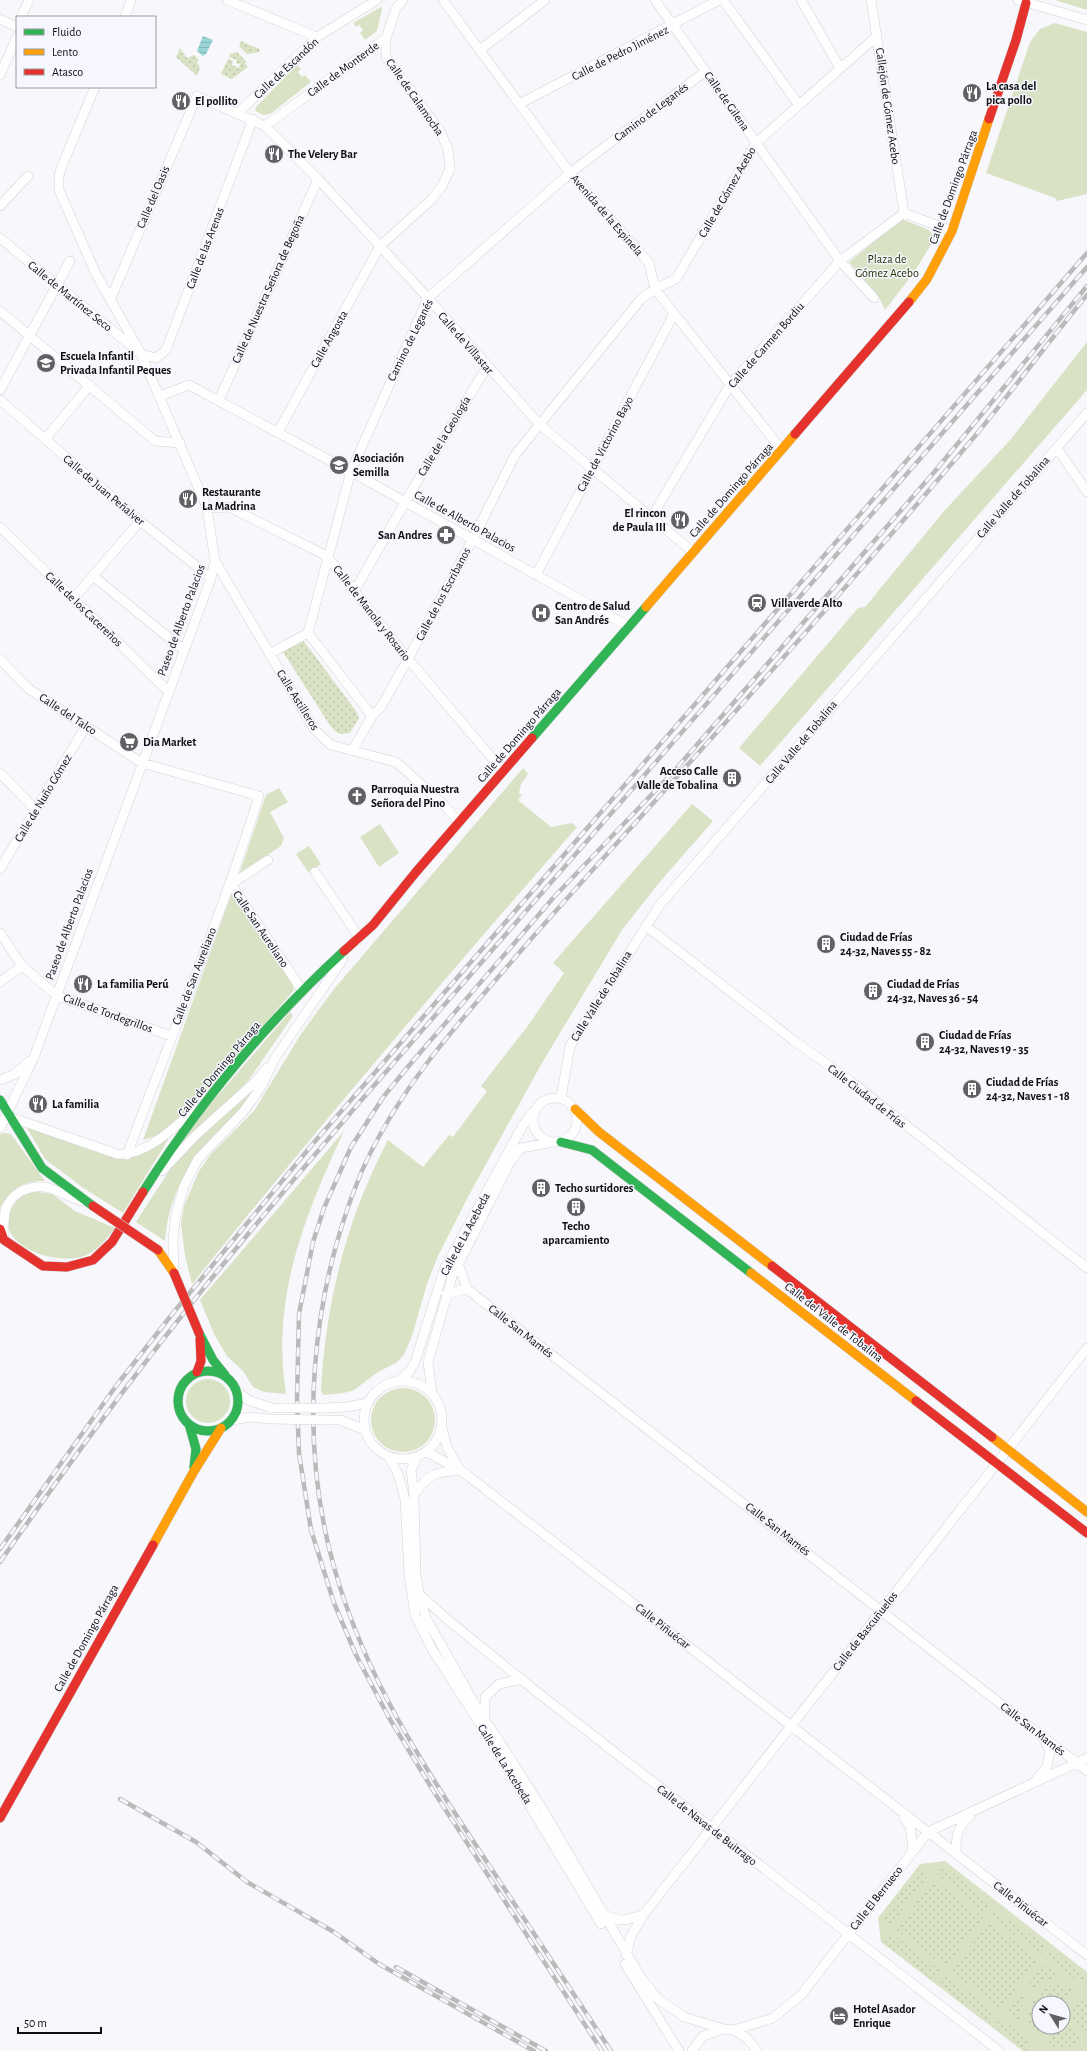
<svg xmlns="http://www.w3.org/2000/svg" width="1087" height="2051" viewBox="0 0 1087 2051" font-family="'Alegreya Sans',sans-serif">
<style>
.green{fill:#d9e2c4;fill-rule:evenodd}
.garden{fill:url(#garden-dots)}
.water{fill:url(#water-rules)}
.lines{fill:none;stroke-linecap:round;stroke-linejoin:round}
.street-casing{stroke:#d2d3d6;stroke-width:10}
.fast-casing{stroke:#d2d3d6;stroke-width:10}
.slow-casing{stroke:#d2d3d6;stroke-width:10}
.jam-casing{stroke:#d2d3d6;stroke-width:10}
.street{stroke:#fefeff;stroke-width:9}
.fast{stroke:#30b455;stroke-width:9}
.slow{stroke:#ff9f0a;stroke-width:9}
.jam{stroke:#e5322d;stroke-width:9}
.rail-casing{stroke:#bababb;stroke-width:4.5}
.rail{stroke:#f6f7fe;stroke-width:3;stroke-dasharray:9;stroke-linecap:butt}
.street-bridge-casing{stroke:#d2d3d6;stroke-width:10;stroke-linecap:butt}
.jam-bridge-casing{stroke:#d2d3d6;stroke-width:10;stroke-linecap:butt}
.street-bridge{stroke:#fefeff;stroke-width:9}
.jam-bridge{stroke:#e5322d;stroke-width:9}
.labels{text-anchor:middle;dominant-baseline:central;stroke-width:3;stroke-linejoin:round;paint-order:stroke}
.street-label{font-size:12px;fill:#0e0f12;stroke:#f6f7fe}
.poi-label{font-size:12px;font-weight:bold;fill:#0e0f12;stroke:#f6f7fe;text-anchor:start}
.park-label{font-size:12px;fill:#252f00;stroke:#f6f7fe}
</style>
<defs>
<pattern id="garden-dots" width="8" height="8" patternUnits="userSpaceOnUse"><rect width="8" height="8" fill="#d9e2c4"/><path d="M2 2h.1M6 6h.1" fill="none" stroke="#b9c1a7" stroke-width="1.8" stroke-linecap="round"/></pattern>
<pattern id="water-rules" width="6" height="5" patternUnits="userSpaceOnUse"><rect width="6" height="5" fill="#99d6d8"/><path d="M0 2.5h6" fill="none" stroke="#83b6b8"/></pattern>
</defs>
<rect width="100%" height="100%" fill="#f8f8fc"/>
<!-- green -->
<path class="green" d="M1055 0H1087V10Z
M381 7 382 9 377 31 365 40 360 33 363 30 359 25 356 27 353 23Z
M1055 23 1087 32V194L1057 201 1055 198 986 173 1030 42 1040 29Z
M297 65 301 69 298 72 302 77 305 75 311 82 270 114 263 115 255 111 256 107Z
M902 219 929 230 935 238 913 274 885 310 879 297 849 262Z
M1087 342V390L760 766 739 748 858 608 865 607 945 510 1011 439Z
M523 768 528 774 521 784 519 793 522 795 518 800 551 827 572 823 577 827C446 977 317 1129 192 1284L185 1256 181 1224 184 1206 199 1171 211 1154 254 1111 301 1034 334 989Z
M279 788 288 802 270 812 284 838 281 846 241 873 240 872 266 795Z
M692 804 713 821 658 884 622 930 542 1063 470 1193 438 1256 427 1284 412 1336 404 1355 396 1363 378 1372 354 1390 344 1393 324 1395 321 1392C325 1304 347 1217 388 1140L423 1167 449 1135 453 1137 487 1091 481 1086 527 1027 564 973 553 963Z
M380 824 399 853 379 867 360 837Z
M309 846 321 864 308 872 296 854Z
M233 894 292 984 294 990 192 1108 162 1134 143 1140 231 895Z
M290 1012 293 1016 248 1081 173 1154 186 1132Z
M252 1089C255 1097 229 1121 222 1129 189 1162 169 1193 165 1241L136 1222 169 1171 182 1155Z
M24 1123 126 1159 147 1152 167 1139 168 1140 123 1213 82 1187 45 1159Z
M344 1131C304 1217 271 1298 286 1394L264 1392 253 1387 243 1371 227 1356 214 1334 200 1300Z
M5 1133 11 1134 45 1181C23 1180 11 1190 0 1208V1134Z
M39 1192 52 1194 75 1211 115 1228C106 1239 98 1251 84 1256 62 1264 17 1253 9 1229 5 1217 15 1197 27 1193 31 1192 35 1192 39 1192Z
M186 1401a22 22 0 1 1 44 0a22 22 0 1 1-44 0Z
M371 1420a32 32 0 1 1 64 0a32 32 0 1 1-64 0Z
M945 1861 1087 1972V2051H1023L881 1942 878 1918 920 1864ZM1039 2003H1063V2027H1039Z"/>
<!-- garden -->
<path class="garden" d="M241 41 259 49 260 52 247 54 239 46Z
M180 48 187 58 194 55 199 60 197 62 200 68 197 76 176 57Z
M237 52 246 61 245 63 248 67 232 79 221 74 228 59 233 61 232 65 239 68 240 64 236 63 237 60 229 57 230 54Z
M303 640 356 711 359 718 350 733 339 734 331 727 283 652Z
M944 1866 993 1905 986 1914 938 1875Z
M919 1869 928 1875 891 1925 882 1918Z
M934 1880 983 1917 946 1967 896 1929Z
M994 1913 1005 1921 1008 1917 1047 1947 1041 1955 992 1917Z
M989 1922 1038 1960 1000 2009 951 1971Z
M892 1934 941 1971 933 1981 885 1943Z
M1052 1950 1085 1976 1082 1980 1070 1977 1046 1958Z
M1043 1964 1062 1977 1042 1981 1031 1990 1026 1987Z
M947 1975 996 2014 989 2023 939 1985Z
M1055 1985 1068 1987 1074 1990 1063 2004 1048 2003 1037 1995 1044 1988Z
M1022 1991 1027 1995 1022 2004 1020 2024 1005 2012Z
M1082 1997 1087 2002 1086 2033 1066 2017Z
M1033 2000 1039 2005V2027H1045L1038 2037C1027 2026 1026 2013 1033 2000Z
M1000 2018 1022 2035 1030 2047 1027 2051 994 2027Z
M1063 2023 1083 2038C1072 2049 1059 2050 1046 2043L1059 2027H1063Z"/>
<!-- water -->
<path class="water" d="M203 36 213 40 206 54 203 56 197 51Z"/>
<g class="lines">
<defs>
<path id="street" d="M227 0 317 37
M443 0 570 173 649 263 655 289 781 449
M655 0 840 261 874 298
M723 0 799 105
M801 0 840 68
M871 0 904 213
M1018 0 1087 20
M21 17 29 0
M125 17 131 0
M0 19 17 27
M481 49 545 0
M0 75 17 37
M519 104 719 0
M238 113 317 37 377 0
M265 126 386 38 396 9 403 0
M0 206 28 176
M904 213 952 231
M0 238 141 354 156 358 166 350 253 119
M111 298 197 96 265 126 318 179 428 298 540 425 693 552
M0 311 155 441 180 443
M0 390 70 261
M160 396 189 385 357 475 628 626
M0 400 140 521 211 578
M219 400 318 179
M278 432 380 246 431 200 442 186 450 169 448 149 440 131 386 57V38
M45 439 90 385
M1057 448 1087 492
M207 508 229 507 327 556 408 659 503 771
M651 518 730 385 840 261 904 213
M0 527 168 691
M215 561 314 729 331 745 396 762 443 804 459 822
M536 575 674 314
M93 576 184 650
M355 590 412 490 487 367
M74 598 140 521
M308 633 372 716
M269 654 308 633 351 471 428 298 570 173 706 71
M0 659 29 689 142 763 259 796C221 918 171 1035 127 1155
M352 751 372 716 381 707 408 659 473 539 515 455 641 299 655 289 676 279 756 143 877 36
M0 773 36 810
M268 860 231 884 302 990
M0 869 86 726
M315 872 359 937 357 941
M646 926 793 1040 849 1080 1087 1268
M0 933 22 966 56 995 171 1036
M0 982 22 966
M0 1080 15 1074 30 1061
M533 1120a22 22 0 1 1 44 0a22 22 0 1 1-44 0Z
M561 1098 570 1046 659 906 1087 413
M10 1117 117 1154C144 1157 174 1128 193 1111
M0 1128 34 1057 211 578 215 561 207 508 141 354 96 274 59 190V176L62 166 95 87
M162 1171 195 1136 254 1083 267 1068
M4 1235C4 1225 3 1212 8 1204 16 1190 34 1184 49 1188 59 1191 70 1197 81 1201
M458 1263 467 1289 1087 1771
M174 1271 173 1239 176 1214 184 1186 198 1159 244 1111 261 1087 275 1058 343 959
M446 1294 467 1289
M364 1420a39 39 0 1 1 78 0a39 39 0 1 1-78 0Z
M398 1381 409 1372 415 1362 444 1270 523 1125 533 1112
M238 1392 248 1400 272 1408
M432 1393 428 1362 452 1277 510 1162 521 1148 553 1142
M325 1408 346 1407 368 1403
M232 1420 252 1417 269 1419
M325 1420H340L365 1430
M442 1428 447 1447 460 1470
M427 1452 460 1470 471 1478 1087 1955
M389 1457 398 1474 405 1499 409 1574 415 1615 432 1649 484 1730 601 1924
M417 1458 411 1470 414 1495 416 1574 419 1594 426 1618 485 1722 490 1727 543 1810 640 1976 657 1998 684 2017 724 2029
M414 1495C427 1474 436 1472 460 1470
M419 1594 448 1620 532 1688 999 2051
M485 1721V1697L499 1684 522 1679
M1036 1780 1047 1767 1050 1750 1044 1740
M904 1818 910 1826 913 1851
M956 1853C956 1837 957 1827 970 1816
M602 1913C619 1923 626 1921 644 1914
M626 1955 631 1936 644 1914 1087 1348
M625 1964 679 2051
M734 2030 773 2018 801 1995 928 1832 1087 1758
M692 2051 703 2036 724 2029 734 2030 748 2039 757 2051"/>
<path id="fast" d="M532 738 646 607
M0 1100 42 1168 93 1206
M561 1142 592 1150 751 1273
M143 1192C199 1103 267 1022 344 951
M199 1333 213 1360 225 1375
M178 1401a30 30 0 1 1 60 0a30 30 0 1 1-60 0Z
M189 1424 196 1449 194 1467"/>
<path id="slow" d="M909 302 927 279 952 231 989 119
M646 607 795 434
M575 1109 599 1132 772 1266
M158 1250 174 1273
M751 1273 916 1401
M992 1437 1087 1512
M153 1545 194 1471 221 1428"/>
<path id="jam" d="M989 119 1016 40 1026 3
M795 434 909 302
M344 951 373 925 416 872 532 738
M0 1229 4 1240 43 1266 67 1267 93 1260 112 1242 143 1192
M772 1266 992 1437
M197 1372 201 1361 200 1339
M916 1401 1087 1533
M0 1818 153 1545"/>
</defs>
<!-- street casing -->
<use href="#street" class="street-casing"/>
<!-- fast casing -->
<use href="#fast" class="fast-casing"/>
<!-- slow casing -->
<use href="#slow" class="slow-casing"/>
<!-- jam casing -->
<use href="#jam" class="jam-casing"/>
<!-- street -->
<use href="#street" class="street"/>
<!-- fast -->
<use href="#fast" class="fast"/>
<!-- slow -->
<use href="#slow" class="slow"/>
<!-- jam -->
<use href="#jam" class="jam"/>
<defs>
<path id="rail" d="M0 1549 116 1386 173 1313 311 1146 1087 253
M0 1562C58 1479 117 1397 180 1318 237 1245 298 1175 358 1104L1087 267
M120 1799 196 1842 247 1882 334 1932 379 1964 534 2051
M396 1967 546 2051
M602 2051 434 1792 388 1716 356 1655 334 1603 311 1530 299 1453 297 1400 299 1314 313 1242 324 1208 351 1147 384 1096 412 1062 554 897 675 770 936 470 1087 286
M611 2051C568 1986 526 1921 483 1856 422 1764 364 1675 334 1567 298 1439 310 1296 361 1173 395 1095 451 1031 507 967 564 900 624 836 683 770 782 660 880 549 975 436 1013 390 1049 341 1087 295"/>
</defs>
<!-- rail casing -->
<use href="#rail" class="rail-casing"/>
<!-- rail -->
<use href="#rail" class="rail"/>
<defs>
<path id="street-bridge" d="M272 1408H325
M269 1419 325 1420"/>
<path id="jam-bridge" d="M93 1206 158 1250
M174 1273 199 1333"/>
</defs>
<!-- street-bridge casing -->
<use href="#street-bridge" class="street-bridge-casing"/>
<!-- jam-bridge casing -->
<use href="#jam-bridge" class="jam-bridge-casing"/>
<!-- street-bridge -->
<use href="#street-bridge" class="street-bridge"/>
<!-- jam-bridge -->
<use href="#jam-bridge" class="jam-bridge"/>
</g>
<!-- icons -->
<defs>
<symbol id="restaurant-disc" viewBox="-11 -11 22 22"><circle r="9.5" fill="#606164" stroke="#f6f7fe"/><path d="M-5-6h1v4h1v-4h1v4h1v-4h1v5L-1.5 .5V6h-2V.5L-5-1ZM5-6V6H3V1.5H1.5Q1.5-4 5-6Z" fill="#fff"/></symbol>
<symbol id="school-disc" viewBox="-11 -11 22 22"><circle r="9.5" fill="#606164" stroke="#f6f7fe"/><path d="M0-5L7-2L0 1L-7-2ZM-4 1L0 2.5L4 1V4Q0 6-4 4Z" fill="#fff"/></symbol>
<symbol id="pharmacy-disc" viewBox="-11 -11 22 22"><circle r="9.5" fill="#606164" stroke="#f6f7fe"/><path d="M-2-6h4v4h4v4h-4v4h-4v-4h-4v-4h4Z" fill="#fff"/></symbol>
<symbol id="station-disc" viewBox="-11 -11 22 22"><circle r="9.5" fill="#606164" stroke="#f6f7fe"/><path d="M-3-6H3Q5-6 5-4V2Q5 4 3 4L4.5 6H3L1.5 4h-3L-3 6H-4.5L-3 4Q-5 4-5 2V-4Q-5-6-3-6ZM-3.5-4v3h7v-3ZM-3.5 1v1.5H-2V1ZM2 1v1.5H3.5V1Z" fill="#fff"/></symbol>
<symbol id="hospital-disc" viewBox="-11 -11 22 22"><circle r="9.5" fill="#606164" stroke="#f6f7fe"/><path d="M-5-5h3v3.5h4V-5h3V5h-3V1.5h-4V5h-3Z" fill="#fff"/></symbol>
<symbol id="supermarket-disc" viewBox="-11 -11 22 22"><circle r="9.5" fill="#606164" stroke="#f6f7fe"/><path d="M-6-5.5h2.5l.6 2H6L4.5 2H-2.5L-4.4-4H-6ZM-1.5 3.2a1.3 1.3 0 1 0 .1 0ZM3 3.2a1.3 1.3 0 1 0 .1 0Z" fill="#fff"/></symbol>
<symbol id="building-disc" viewBox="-11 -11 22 22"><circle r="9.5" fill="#606164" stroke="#f6f7fe"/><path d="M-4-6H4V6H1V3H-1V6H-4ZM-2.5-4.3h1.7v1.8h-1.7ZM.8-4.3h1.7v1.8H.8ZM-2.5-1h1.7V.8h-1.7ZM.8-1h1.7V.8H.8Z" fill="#fff"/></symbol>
<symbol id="church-disc" viewBox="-11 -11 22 22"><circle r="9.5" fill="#606164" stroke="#f6f7fe"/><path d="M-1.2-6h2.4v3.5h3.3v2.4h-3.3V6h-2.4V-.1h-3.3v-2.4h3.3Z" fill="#fff"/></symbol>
<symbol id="hotel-disc" viewBox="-11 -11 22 22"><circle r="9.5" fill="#606164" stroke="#f6f7fe"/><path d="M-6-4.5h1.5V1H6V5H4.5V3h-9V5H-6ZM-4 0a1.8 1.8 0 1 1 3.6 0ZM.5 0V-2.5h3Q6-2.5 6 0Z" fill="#fff"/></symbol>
</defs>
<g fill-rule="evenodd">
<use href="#restaurant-disc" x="961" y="82" width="22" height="22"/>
<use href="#restaurant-disc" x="170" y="90" width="22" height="22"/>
<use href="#restaurant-disc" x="263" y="143" width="22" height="22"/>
<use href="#school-disc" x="35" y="352" width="22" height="22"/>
<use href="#school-disc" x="328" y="454" width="22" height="22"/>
<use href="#restaurant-disc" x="177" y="488" width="22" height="22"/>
<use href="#restaurant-disc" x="669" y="509" width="22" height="22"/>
<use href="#pharmacy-disc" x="435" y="524" width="22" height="22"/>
<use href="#station-disc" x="746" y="592" width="22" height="22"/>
<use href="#hospital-disc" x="530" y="602" width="22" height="22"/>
<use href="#supermarket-disc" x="118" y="731" width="22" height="22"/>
<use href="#building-disc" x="721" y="767" width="22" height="22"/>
<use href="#church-disc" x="346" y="785" width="22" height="22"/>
<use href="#building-disc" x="815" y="933" width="22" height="22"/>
<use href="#restaurant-disc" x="72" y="973" width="22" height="22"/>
<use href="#building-disc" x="862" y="980" width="22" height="22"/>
<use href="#building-disc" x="914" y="1031" width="22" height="22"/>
<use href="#building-disc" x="961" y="1078" width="22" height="22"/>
<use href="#restaurant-disc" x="27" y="1093" width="22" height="22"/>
<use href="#building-disc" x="530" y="1177" width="22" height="22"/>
<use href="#building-disc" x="565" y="1196" width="22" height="22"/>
<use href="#hotel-disc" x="828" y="2005" width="22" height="22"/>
</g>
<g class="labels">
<!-- street labels -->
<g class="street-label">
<text transform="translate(620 53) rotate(-27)">Calle de Pedro Jiménez</text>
<text transform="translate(286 68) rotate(-43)">Calle de Escandón</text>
<text transform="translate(343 69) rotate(-36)">Calle de Monterde</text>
<text transform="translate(415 97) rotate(55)">Calle de Calamocha</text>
<text transform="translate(727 101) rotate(55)">Calle de Gilena</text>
<text transform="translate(888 106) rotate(82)">Callejón de Gómez Acebo</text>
<text transform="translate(651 112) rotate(-37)">Camino de Leganés</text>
<text transform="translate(953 187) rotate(-70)">Calle de Domingo Párraga</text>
<text transform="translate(727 192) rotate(-60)">Calle de Gómez Acebo</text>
<text transform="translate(153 197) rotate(-67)">Calle del Oasis</text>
<text transform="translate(607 215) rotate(49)">Avenida de la Espinela</text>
<text transform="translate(205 248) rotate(-69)">Calle de las Arenas</text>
<text transform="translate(268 289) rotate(-66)">Calle de Nuestra Señora de Begoña</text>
<text transform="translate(70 296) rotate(39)">Calle de Martínez Seco</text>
<text transform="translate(329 339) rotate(-61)">Calle Angosta</text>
<text transform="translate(410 340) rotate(-64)">Camino de Leganés</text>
<text transform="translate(466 343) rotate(49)">Calle de Villastar</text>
<text transform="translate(766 345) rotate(-49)">Calle de Carmen Bordiu</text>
<text transform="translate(444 436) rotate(-59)">Calle de la Geología</text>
<text transform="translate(605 444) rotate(-62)">Calle de Victorino Bayo</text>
<text transform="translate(104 490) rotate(40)">Calle de Juan Peñalver</text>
<text transform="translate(731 490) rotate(-49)">Calle de Domingo Párraga</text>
<text transform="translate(1013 497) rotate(-49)">Calle Valle de Tobalina</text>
<text transform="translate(465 521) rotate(29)">Calle de Alberto Palacios</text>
<text transform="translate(443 594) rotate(-62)">Calle de los Escribanos</text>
<text transform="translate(84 609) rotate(44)">Calle de los Cacereños</text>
<text transform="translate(372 613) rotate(52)">Calle de Manola y Rosario</text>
<text transform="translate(181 620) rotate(-70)">Paseo de Alberto Palacios</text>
<text transform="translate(298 700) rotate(58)">Calle Astilleros</text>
<text transform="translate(68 714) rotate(33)">Calle del Talco</text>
<text transform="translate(519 735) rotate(-49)">Calle de Domingo Párraga</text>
<text transform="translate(801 742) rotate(-50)">Calle Valle de Tobalina</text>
<text transform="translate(43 798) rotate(-59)">Calle de Nuño Gómez</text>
<text transform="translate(69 924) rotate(-70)">Paseo de Alberto Palacios</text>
<text transform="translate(261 929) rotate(56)">Calle San Aureliano</text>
<text transform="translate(194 976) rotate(-69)">Calle de San Aureliano</text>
<text transform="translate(601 996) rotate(-58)">Calle Valle de Tobalina</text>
<text transform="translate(108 1013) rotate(20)">Calle de Tordegrillos</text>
<text transform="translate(219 1069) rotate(-50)">Calle de Domingo Párraga</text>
<text transform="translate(867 1096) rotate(38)">Calle Ciudad de Frías</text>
<text transform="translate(465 1234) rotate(-62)">Calle de La Acebeda</text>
<text transform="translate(834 1322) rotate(38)">Calle del Valle de Tobalina</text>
<text transform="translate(521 1331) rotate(38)">Calle San Mamés</text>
<text transform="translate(778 1529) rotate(38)">Calle San Mamés</text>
<text transform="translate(663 1626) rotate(38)">Calle Piñuécar</text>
<text transform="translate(865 1631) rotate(-52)">Calle de Bascuñuelos</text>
<text transform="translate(86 1638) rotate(-61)">Calle de Domingo Párraga</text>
<text transform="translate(1033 1729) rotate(38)">Calle San Mamés</text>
<text transform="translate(505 1764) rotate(58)">Calle de La Acebeda</text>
<text transform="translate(707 1825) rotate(38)">Calle de Navas de Buitrago</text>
<text transform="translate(876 1898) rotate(-52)">Calle El Berrueco</text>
<text transform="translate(1021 1904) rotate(38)">Calle Piñuécar</text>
</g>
<!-- poi labels -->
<g class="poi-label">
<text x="986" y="86">La casa del<tspan x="986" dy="14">pica pollo</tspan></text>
<text x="195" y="101">El pollito</text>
<text x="288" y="154">The Velery Bar</text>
<text x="60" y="356">Escuela Infantil<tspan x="60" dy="14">Privada Infantil Peques</tspan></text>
<text x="353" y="458">Asociación<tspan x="353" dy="14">Semilla</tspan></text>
<text x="202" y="492">Restaurante<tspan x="202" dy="14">La Madrina</tspan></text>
<text x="666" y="513" text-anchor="end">El rincon<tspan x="666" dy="14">de Paula III</tspan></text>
<text x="432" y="535" text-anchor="end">San Andres</text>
<text x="771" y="603">Villaverde Alto</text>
<text x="555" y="606">Centro de Salud<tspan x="555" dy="14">San Andrés</tspan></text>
<text x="143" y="742">Dia Market</text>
<text x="718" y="771" text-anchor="end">Acceso Calle<tspan x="718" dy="14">Valle de Tobalina</tspan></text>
<text x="371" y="789">Parroquia Nuestra<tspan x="371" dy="14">Señora del Pino</tspan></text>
<text x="840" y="937">Ciudad de Frías<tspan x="840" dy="14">24-32, Naves 55 - 82</tspan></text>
<text x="97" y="984">La familia Perú</text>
<text x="887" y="984">Ciudad de Frías<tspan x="887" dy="14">24-32, Naves 36 - 54</tspan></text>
<text x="939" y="1035">Ciudad de Frías<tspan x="939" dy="14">24-32, Naves 19 - 35</tspan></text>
<text x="986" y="1082">Ciudad de Frías<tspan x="986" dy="14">24-32, Naves 1 - 18</tspan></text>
<text x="52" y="1104">La familia</text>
<text x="555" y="1188">Techo surtidores</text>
<text x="576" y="1226" text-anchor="middle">Techo<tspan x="576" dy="14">aparcamiento</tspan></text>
<text x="853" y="2009">Hotel Asador<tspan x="853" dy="14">Enrique</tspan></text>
</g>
<!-- park labels -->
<g class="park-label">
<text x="887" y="259">Plaza de<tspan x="887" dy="14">Gómez Acebo</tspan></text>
</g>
</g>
<!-- legend -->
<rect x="16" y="16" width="140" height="72" fill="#f6f7fe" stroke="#999aa0"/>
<rect x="24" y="29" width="20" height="6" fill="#30b455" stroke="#999aa0"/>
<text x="52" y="36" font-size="12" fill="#0e0f12">Fluido</text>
<rect x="24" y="49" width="20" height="6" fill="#ff9f0a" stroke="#999aa0"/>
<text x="52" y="56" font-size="12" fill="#0e0f12">Lento</text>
<rect x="24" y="69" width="20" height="6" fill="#e5322d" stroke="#999aa0"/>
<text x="52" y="76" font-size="12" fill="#0e0f12">Atasco</text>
<!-- north arrow -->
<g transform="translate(1051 2015) rotate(307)"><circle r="19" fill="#f6f7fe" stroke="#999aa0"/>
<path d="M0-3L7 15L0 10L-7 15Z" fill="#606164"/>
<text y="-6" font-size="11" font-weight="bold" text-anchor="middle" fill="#0e0f12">N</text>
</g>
<!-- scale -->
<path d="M18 2027v6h83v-6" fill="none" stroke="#0e0f12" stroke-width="2"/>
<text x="24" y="2027" font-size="12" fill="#0e0f12" stroke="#f6f7fe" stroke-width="3" paint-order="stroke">50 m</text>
</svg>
